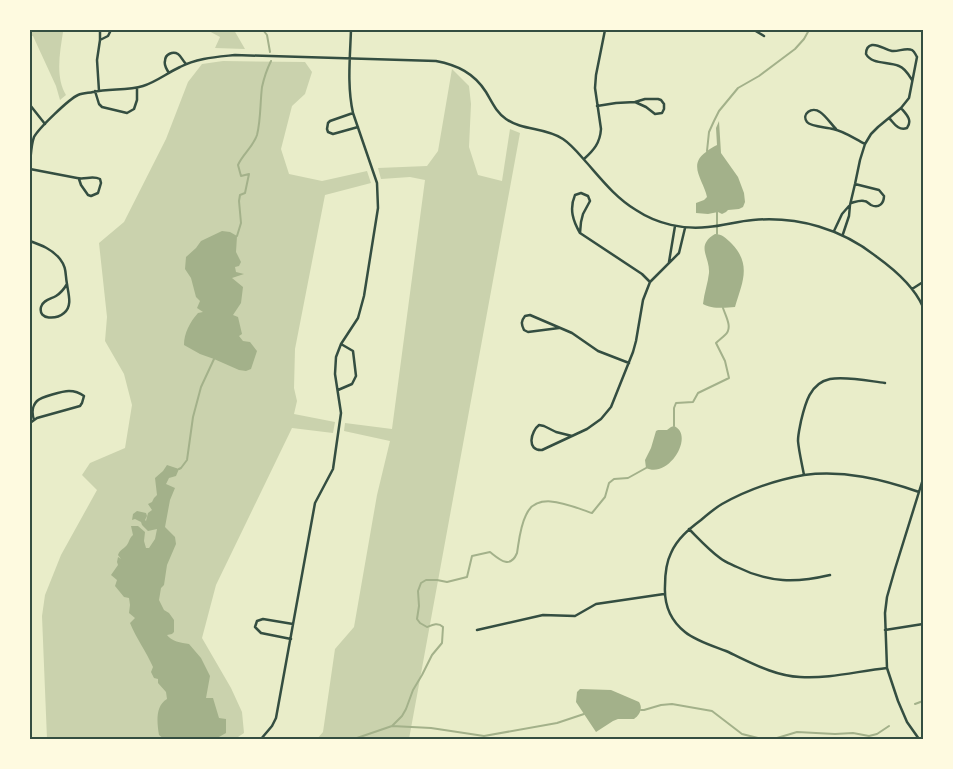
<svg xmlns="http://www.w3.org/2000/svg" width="953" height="769" viewBox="0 0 953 769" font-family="'Fira Sans Condensed',sans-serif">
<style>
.green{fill:#cad2ad}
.water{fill:#a3b18a}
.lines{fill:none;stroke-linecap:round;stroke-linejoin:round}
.stream{stroke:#a3b18a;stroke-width:2}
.minor{stroke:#344e41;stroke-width:2.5}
.neatline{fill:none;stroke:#344e41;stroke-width:2}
</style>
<rect width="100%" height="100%" fill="#e9edc9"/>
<!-- green -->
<path class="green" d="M30 30H55L63 32C60 52 55 77 66 95L60 100 56 86 33 36H30Z
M207 30H234L245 49 215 48 220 37Z
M223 61 305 62 312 72 305 94 292 106 281 149 289 174 322 181 367 171 371 183 325 195 295 349 294 388 297 401 294 414 335 422 333 433 292 428 216 585 202 638 231 688 242 712 244 733 235 739H47L42 616 45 595 61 555 97 490 82 475 90 463 125 448 132 405 124 374 105 341 107 317 99 243 124 222 166 139 188 82 202 64Z
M452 69 469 86 471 104 469 147 478 175 502 181 510 129 520 133 409 739H317L323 732 335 649 354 627 377 495 390 441 344 431 345 423 392 429 425 180 410 177 381 179 378 168 427 166 438 151Z"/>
<!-- water -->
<path class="water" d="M719 121 721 153 738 177 744 193 745 202 743 207 739 209 728 210 726 212 722 214 718 212 708 214 696 213V203L704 200 707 197C704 181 687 165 706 152 709 149 713 147 717 145L716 128Z
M222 231 230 232 237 236 236 252 241 262 239 266 235 267 236 272 244 274 232 278 243 287 241 303 233 315 238 317 242 334 239 336 243 341 250 342 257 351 251 369 246 371 239 370 214 359 200 354 184 345C184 333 190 322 198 313L203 312 197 308 200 301 196 297 191 278 185 269 186 257 196 248 201 241Z
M715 234C722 234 726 238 732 244 752 265 742 283 735 307 725 308 711 309 703 304 704 293 708 283 709 273 710 256 695 246 715 234Z
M674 426C695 435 669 479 646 468L645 460 651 448 656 431 658 430H667L671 427Z
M167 465 179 469 176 476 169 478 166 484 175 488 170 500 165 527 175 537 176 544 167 565 164 585 161 588 159 600 164 610 169 613 174 620V632L172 634 167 635C171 641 181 643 189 644L201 658 210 676 206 698H213L219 718 226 719V733L219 737 198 739H164L159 735C157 723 155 706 167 699L166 692 158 683V679L154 678 151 672 153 667C146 651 136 638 130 623L135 618 129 613 130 605 129 598 124 597 115 586 117 580 111 575 118 565 117 562 118 557 121 559 118 555C120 550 122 550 125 547 129 544 129 538 133 535L131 526H138L145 532 144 541 146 548H149L155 539 157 529 148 531 142 525 141 522 135 519 132 520 133 514 137 511 146 513 147 516 145 520 146 521 148 513 152 510 148 504 152 502 154 498 157 495 155 478 163 471Z
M580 689 611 690 639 702C643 708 640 715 634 719H618L613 721 596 732 576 702 577 692Z"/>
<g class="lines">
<!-- stream -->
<path class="stream" d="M263 30 267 35 270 52
M707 151 709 132 714 121 719 111 738 88 759 76 795 49 804 39 809 30
M717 210V234
M237 236 241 223 239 201 240 195 245 193 249 174 241 176 238 165C243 154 253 147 257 135 261 119 260 103 262 87 264 78 267 69 271 61
M674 426V408L676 403 693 402 698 393 729 378 725 361 716 343C719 340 722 338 725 335 733 328 726 317 723 308
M179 469 181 468 187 460 193 417 201 387 214 359
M915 704 923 701
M641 710H644L661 705 672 704 712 711 742 734 758 738H777L797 732 835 734 853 733 869 736 877 734 889 726
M392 726 402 716 406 709 413 690 422 675 432 655 442 643 443 627C438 622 432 625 427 627L420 623 417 619 419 606 418 591 421 583 426 580H437L447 582 467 577 472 556 490 552C499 559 510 570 517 553 519 541 520 527 526 515 537 489 573 507 592 513L605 497 609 483 614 479 628 478 646 468
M346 739 357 738 392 726 431 728 484 736 557 723 584 714"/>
<!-- minor -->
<path class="minor" d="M754 30 764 36
M100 40 108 36 111 30
M169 73C167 70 164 64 165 61 165 54 173 51 178 54 181 56 183 61 186 64
M95 91 99 104 102 107 127 113 134 109 137 100V88
M99 91 97 60 100 40V30
M30 105 45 124
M597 106 616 103 635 102 645 99H658L661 100 664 104V109L662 113 655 114 646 107 635 102
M353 113 330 121 328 123 327 129 328 132 333 134 358 127
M889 118C894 123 898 131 907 128 913 120 906 114 901 108
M836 129C831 124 826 116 820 112 812 106 801 114 807 122 811 127 827 127 833 129 844 131 855 139 865 144
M584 159C594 150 600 143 601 129L595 88 596 75 605 30
M30 163C31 155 31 145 34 137 39 128 69 99 78 95 83 93 89 93 93 92 109 88 127 91 143 86 156 82 167 73 180 67 197 58 216 57 235 55L436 61C457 65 474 73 486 92 492 102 496 112 506 119 523 131 545 127 563 139 572 145 579 154 587 163 602 180 616 198 636 210 657 224 684 230 708 227 723 226 738 221 753 220 798 216 842 229 877 257 895 270 914 286 923 307
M30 169C46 172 61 175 77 178 85 180 92 175 100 179L101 183 98 193 91 196 88 195 81 185 79 179
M851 203C855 202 860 200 864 201 867 201 868 203 871 205 879 209 884 203 884 196L879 190 855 184
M834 231 842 214 849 206
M580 233 581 222 583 214 590 201 588 196 581 193 575 195C569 209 573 221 580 233L642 274 650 282
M843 234 849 216 850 205 855 184 860 160 865 144 871 134 878 127 901 108 909 98 917 57C915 54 915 52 912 50 906 47 898 52 892 51 885 50 879 44 872 45 867 46 866 50 866 54 872 65 888 61 899 66 905 68 909 75 912 80
M30 241C41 245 52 249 60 259 67 268 65 274 67 284 68 293 73 306 64 313 57 319 38 321 41 307 43 300 51 299 56 296 61 293 64 289 67 284
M669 262 675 226
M912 289 923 282
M559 328 528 332 524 330C521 324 521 321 525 316L530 315 572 333 598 351 629 363
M338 390 352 384 356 376 353 351 341 344
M30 423 37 418 80 406 82 403 84 396C80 393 74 391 69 391 63 391 41 397 37 401 32 406 32 414 34 420
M572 436 542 450C526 451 531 431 539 425L544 426 556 432 572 436 587 429 601 419 611 407 633 352 636 341 643 300 650 282 679 253 685 228
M804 475C802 464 799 452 798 441 798 434 800 427 801 421 805 404 810 383 830 379 846 376 869 381 885 383
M689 529C699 539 709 550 720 558 725 562 731 564 737 567 769 583 796 583 830 575
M477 630 543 615 575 616 596 604 664 594
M885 630 923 624
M291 639 261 633 255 627 257 621 263 619 293 624
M887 668C858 671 829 679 800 677 774 676 750 662 726 651 713 646 696 641 685 632 670 620 664 605 665 586 665 575 666 563 671 553 677 539 689 529 701 520 708 514 715 508 722 504 747 490 776 480 804 475 844 470 882 479 919 492
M261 739 272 726 276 718 315 503 333 469 341 413 335 374 336 357 341 344 358 318 364 296 378 208 377 183 353 113C347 86 350 58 351 30
M919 739 907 722 898 701 887 668 885 613 887 597 895 569 923 479"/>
</g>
<!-- border -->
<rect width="953" height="769" fill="none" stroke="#fefae0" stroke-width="62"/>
<rect x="31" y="31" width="891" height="707" class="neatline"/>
</svg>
